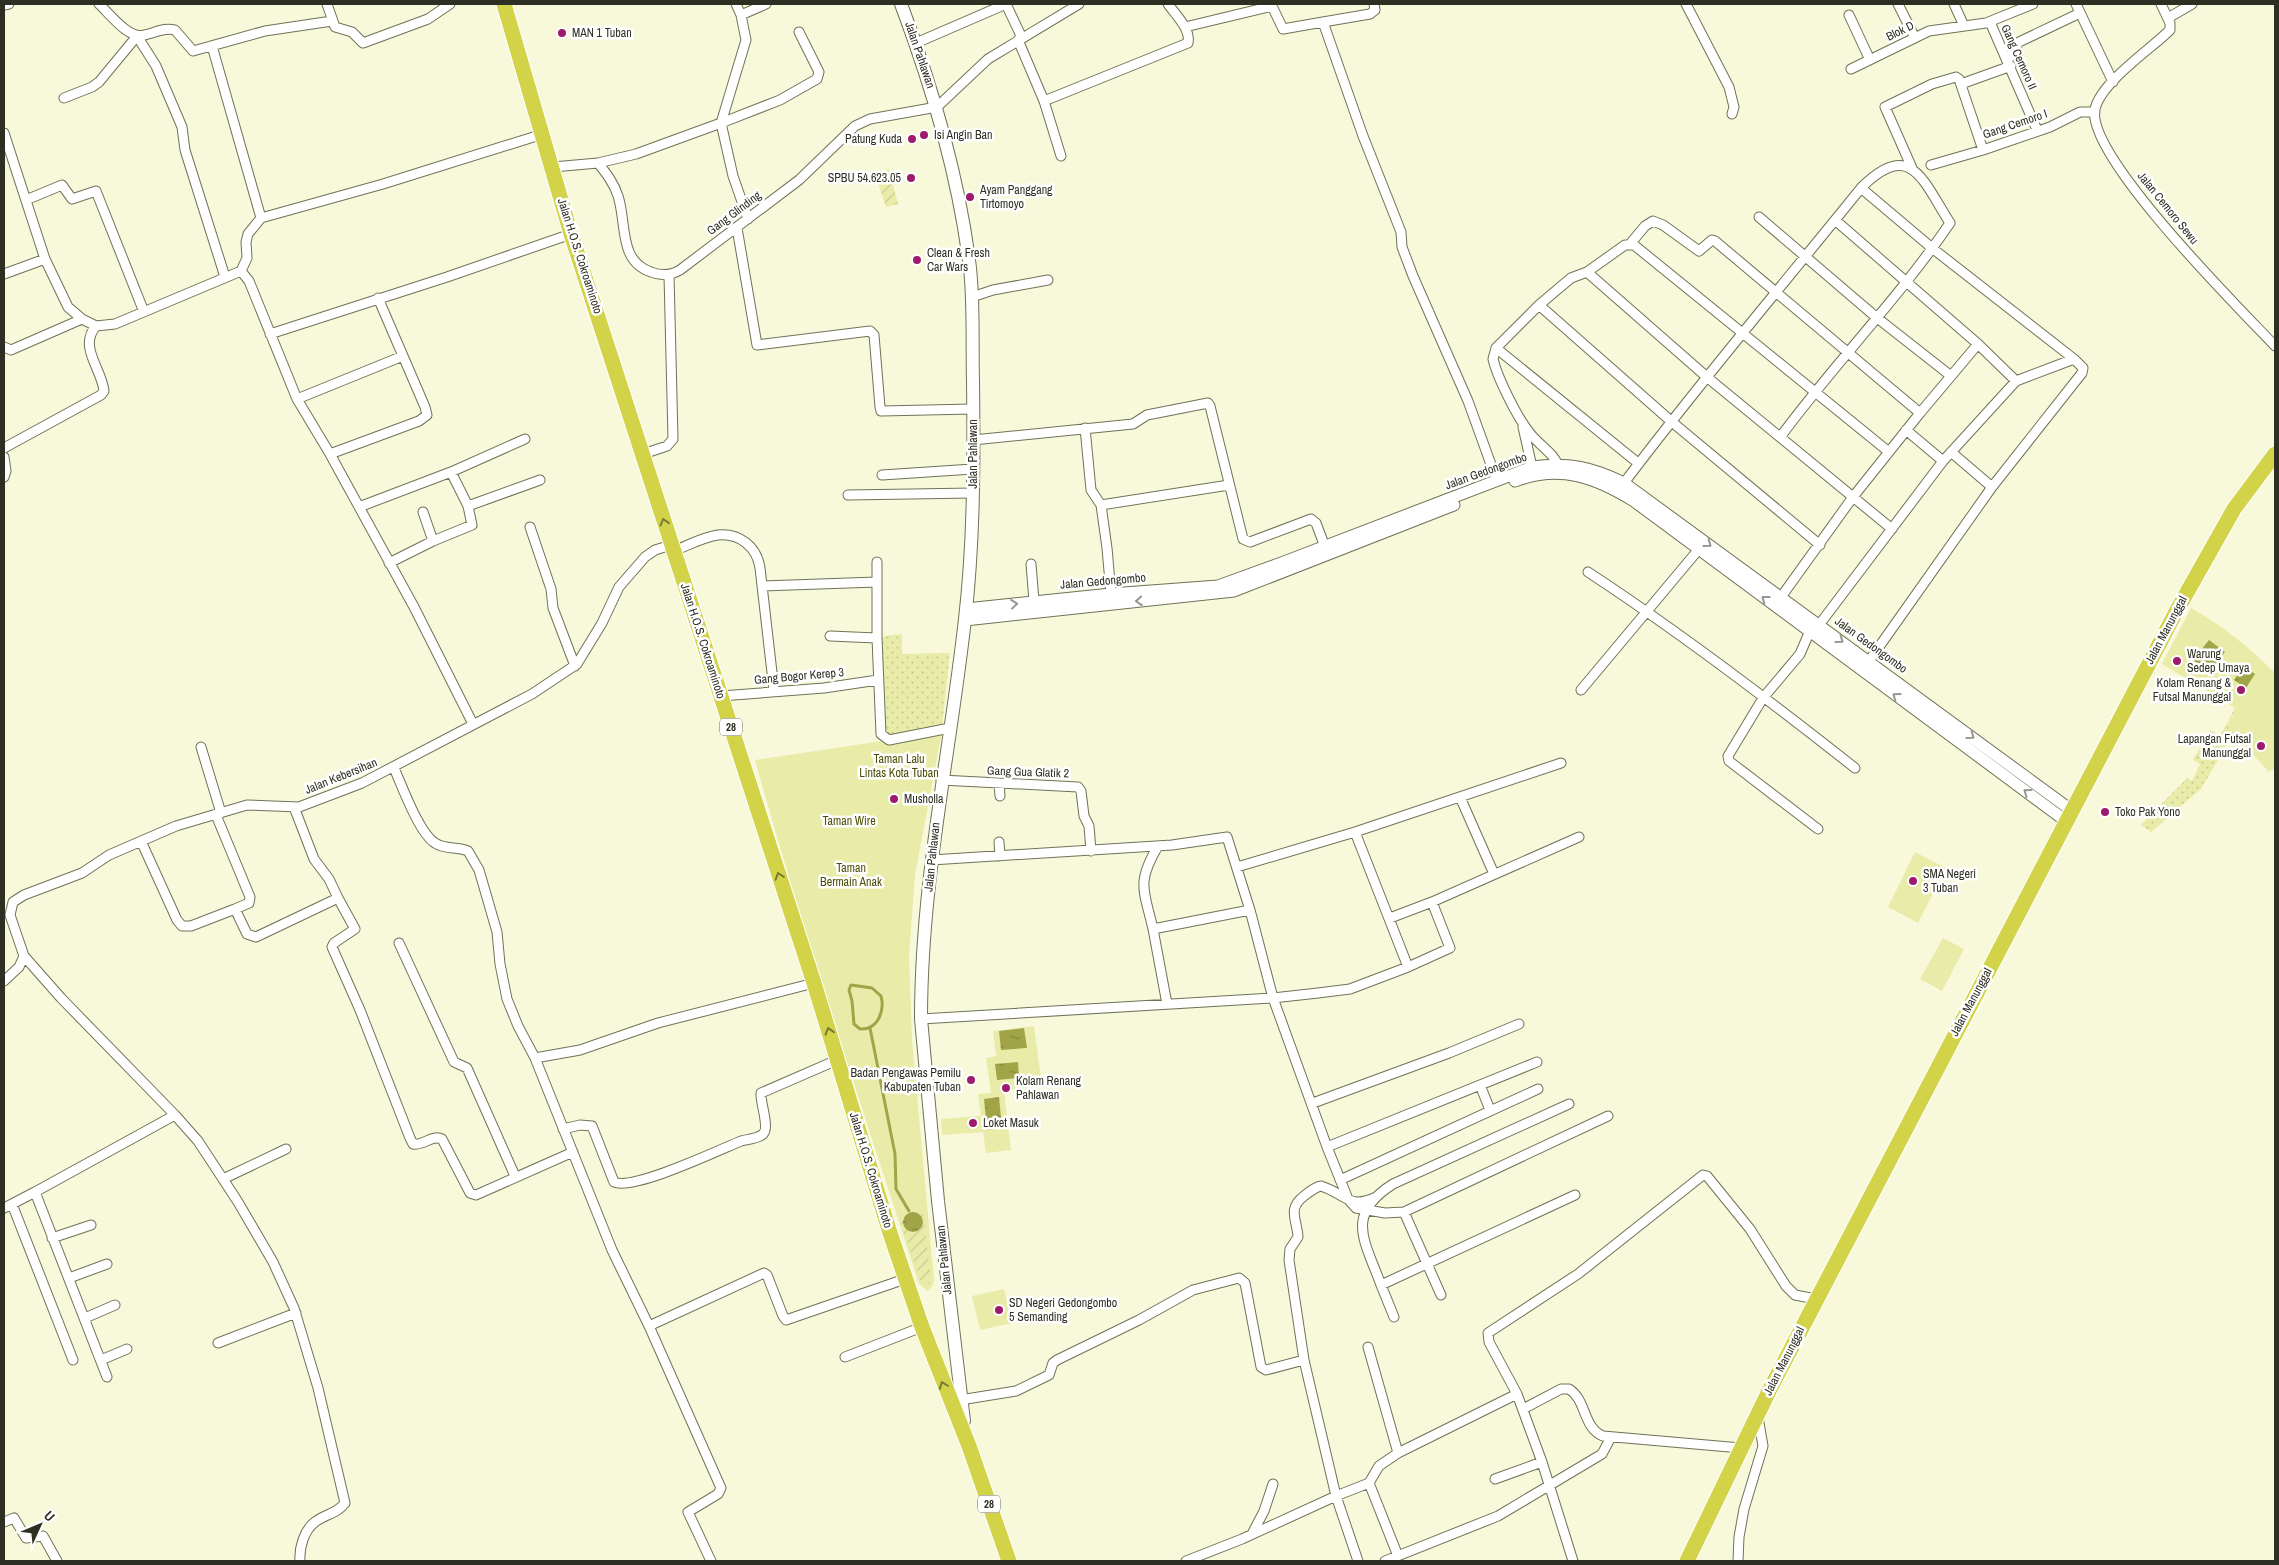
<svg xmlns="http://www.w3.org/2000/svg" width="2279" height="1565" viewBox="0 0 2279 1565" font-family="'Archivo Narrow',sans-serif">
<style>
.grass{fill:url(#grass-dots)}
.park{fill:#e9eca9}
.garden{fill:url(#garden-furrows)}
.water{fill:url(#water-ripples)}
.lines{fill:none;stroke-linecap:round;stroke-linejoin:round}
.stream{stroke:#a1a447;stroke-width:3}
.minor-casing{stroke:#707257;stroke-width:11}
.tertiary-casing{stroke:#707257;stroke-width:13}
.secondary-casing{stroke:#707257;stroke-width:14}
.trunk-casing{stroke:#fff;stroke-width:17}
.minor{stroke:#fff;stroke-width:9}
.tertiary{stroke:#fff;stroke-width:11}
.secondary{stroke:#fff;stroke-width:12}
.trunk{stroke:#d2d348;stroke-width:15}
.oneway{stroke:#787934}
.oneway2{stroke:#969791}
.poi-dot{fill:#9d1a6c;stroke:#fff;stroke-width:2}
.labels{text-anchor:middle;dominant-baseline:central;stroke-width:5;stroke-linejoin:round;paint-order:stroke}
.shield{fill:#fff;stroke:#6d6d65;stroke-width:1}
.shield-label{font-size:11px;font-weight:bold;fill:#2e2f23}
.street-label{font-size:12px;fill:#2e2f23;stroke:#fff}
.poi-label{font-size:12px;fill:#2e2f23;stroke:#fff;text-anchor:start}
.park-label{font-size:12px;fill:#4d4e05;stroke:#fff}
</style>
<defs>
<pattern id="grass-dots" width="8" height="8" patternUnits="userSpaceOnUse" patternTransform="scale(1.25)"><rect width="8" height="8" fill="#e9eca9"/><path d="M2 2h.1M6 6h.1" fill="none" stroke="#c8cb91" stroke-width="1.8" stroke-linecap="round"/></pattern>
<pattern id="garden-furrows" width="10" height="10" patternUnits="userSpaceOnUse" patternTransform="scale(1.25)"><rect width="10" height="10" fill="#e9eca9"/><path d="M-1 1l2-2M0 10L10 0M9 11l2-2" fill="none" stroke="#c8cb91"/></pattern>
<pattern id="water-ripples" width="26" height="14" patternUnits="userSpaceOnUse" patternTransform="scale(1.25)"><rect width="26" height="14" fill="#a1a447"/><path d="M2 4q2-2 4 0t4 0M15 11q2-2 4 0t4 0" fill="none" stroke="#84863b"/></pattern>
</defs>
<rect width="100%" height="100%" fill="#f7f9da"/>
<!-- grass -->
<path class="grass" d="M902 634V654L950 653 942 726 885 737 878 637Z
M2235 708 2237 709 2227 725 2234 733 2201 789 2151 832 2141 825 2187 778 2192 781 2200 764 2193 760 2210 730 2220 736Z"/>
<!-- park -->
<path class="park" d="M2191 608C2223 626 2249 647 2275 673V768L2269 772 2227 726 2237 709 2162 664Z
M942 732 915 875 909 956 912 1040 934 1280 932 1287 927 1291 919 1284C863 1110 804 937 755 760Z
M1915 852 1946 868 1918 923 1888 907Z
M1943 938 1964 949 1942 991 1920 979Z
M1034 1026 1042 1086 1004 1091 1011 1150 986 1153 983 1132 942 1135 941 1119 981 1116 978 1094 991 1093 986 1058 996 1056 993 1031Z
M1004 1289 1012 1323 980 1330 972 1296Z"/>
<!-- garden -->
<path class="garden" d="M889 169 898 204 886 207 875 174Z
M923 1213 931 1279 929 1284 924 1285 921 1282 900 1221 904 1220 908 1230 914 1232 920 1230 923 1225 920 1214Z"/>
<!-- water -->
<path class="water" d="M2209 640 2225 652 2209 672 2193 660Z
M2243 666 2255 674 2242 694 2236 690 2240 684 2234 680Z
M1024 1028 1027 1048 1001 1050 999 1031Z
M1018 1062 1019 1078 997 1080 995 1064Z
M999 1097 1002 1128 987 1130 984 1099Z
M903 1222a10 10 0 1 1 20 0a10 10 0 1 1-20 0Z"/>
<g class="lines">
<!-- stream -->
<path class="stream" d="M851 985 872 988 881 996C885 1011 878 1030 860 1029L854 1024 852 1001 849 990Z
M870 1028 895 1154 896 1189 909 1211"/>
<defs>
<path id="minor" d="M99 4C110 14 128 39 144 35 155 33 164 27 175 30L193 51 265 31 332 21
M327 4 335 27 352 32 363 43 428 19 450 4
M736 4 741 15
M1006 4 1022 38
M1686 4 1729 87 1734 107 1732 114
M1898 4 1915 38
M1954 4 1964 26
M2076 4 2113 82
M2161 4 2170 23V30C2151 49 2101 82 2095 109 2085 155 2241 310 2275 346
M4 5 9 4
M1272 6 1283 29 1323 22 1363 136 1401 232 1402 247 1413 276 1468 401 1497 481
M1849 15 1870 60
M2168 18 2192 4
M1323 22 1370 14 1375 10 1374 4
M1990 22 2037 130
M1185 27 1272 6 1271 4
M1018 40 1044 101 1061 156
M916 43 1006 4
M212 46 261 218
M2008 60 2019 42 2080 13
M1851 69 1929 31 1986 23 2033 4
M1961 84 2011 66
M64 98 92 87 99 82 137 36 156 66 182 127 185 150 225 277
M1044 101 1188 43C1191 29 1175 14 1168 4
M4 133 45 259 68 307 82 319 96 326 115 324 241 271 249 281 297 399 330 454 414 607 473 724
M598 163C606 173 614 183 618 196 627 223 618 261 651 272 661 276 670 276 680 270L799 180 855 126 870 119 937 107 988 59 1079 4
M1931 165 1983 150
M553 167 598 163 636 154 721 123 746 40 741 15 766 4
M1912 168 1885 107 1932 84 1956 77 1959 79 1983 150 2050 127 2080 112H2095
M26 200 62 185 72 199 96 191 144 312
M1759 217 1876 317 1951 376
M748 219 733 176 721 123 780 100 817 79 819 72 799 32
M1835 220 1978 344 2016 381
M737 228 757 345 870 331 874 335 880 407 881 411 973 409
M1630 244 1645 226 1653 221 1663 225 1699 251 1712 240 1715 241 1920 413
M241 271 247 258 246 242 248 234 261 218 383 184 543 134
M1587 272 1708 378 1892 529
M4 274 45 259
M972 297 993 290 1048 280
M1539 305 1496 348 1493 359C1497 377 1517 417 1529 432 1539 446 1556 453 1560 471
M270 334 447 277 571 234
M4 347 11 350 82 319
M1496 348 1638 463
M297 399 403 356
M1523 427 1532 467
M1085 428 1091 490 1101 505 1107 548 1111 594
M1906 430 1943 461
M973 440 1133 424 1147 415 1208 403 1210 406 1243 539 1250 542 1311 519 1316 523 1325 547
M4 448 101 395 104 391C102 369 78 347 96 326
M1951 452 1992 487
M330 454 419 421 427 415 425 407 378 298
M643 454 667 446 673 439 669 275
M4 457 6 471 4 477
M882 475 973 469
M1624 483C1700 382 1782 286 1861 188 1911 138 1923 181 1950 223 1899 298 1835 363 1781 436
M848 495 973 493
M1101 505 1229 485
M468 506 540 480
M359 507 451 472 525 439
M423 512 433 541
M530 527 551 589 553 608 575 666
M1820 545 1672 422 1539 305 1571 278 1587 272 1625 245H1634L1889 452
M673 551C687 546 703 537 718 535 740 533 757 547 760 568L774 690
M877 562V638L881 734 889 740 950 728
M389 563 433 541 472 525 468 506 451 472
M1031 564 1034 601
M1588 572C1681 633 1769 700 1855 768
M762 586 877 582
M1781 597 1853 497 1920 413 1978 344
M1819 625 1943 461 2016 381 2074 359 1932 248 1861 188
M1812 626 1800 654 1763 698 1728 756 1729 761 1818 829
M830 636 877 638
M1869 661 1992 487 2082 373 2083 368 2074 359
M1581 690 1699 549
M721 696 824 688 878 680
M201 747 221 813
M394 768C402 786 419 833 435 843 445 850 457 846 468 851L479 870 497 932 500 964 507 999 518 1026 535 1058 612 1250 649 1326 721 1488 718 1494 688 1512 711 1561
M941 780 1078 787 1081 791 1084 816 1089 826 1091 851
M999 783 1000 796
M1460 797 1494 874
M294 807 314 859 329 879 338 898
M216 815 250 897 249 903 235 909
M141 841 177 920 182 926H191L235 909 247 934 256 937 338 898 355 929 334 943 332 947 360 1010 410 1138 413 1144C424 1146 432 1134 442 1139L470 1193 476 1195 573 1152
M999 842 1000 856
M931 860 1172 845 1227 837 1250 910 1273 998 1327 1147 1348 1199 1356 1208 1385 1213 1404 1212
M1237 867 1355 832 1561 763
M1390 918 1432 902 1579 837
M1153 929C1144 890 1136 883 1158 846
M399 943 454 1062 467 1068 515 1176
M24 956 61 998 175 1115 198 1141 238 1202 273 1262 294 1308 318 1388 345 1503C337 1514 325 1514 315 1522 304 1530 299 1548 300 1561
M1408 967 1450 948 1432 902
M4 981 19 967 24 956 10 915 13 902 24 895 82 873 109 855 176 826 247 805 299 807 362 783 532 694 577 664 602 623 619 587 645 557 655 550 671 545
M1167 1004 1153 929 1250 910
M921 1019 1273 998 1318 993 1350 989 1408 967 1355 832
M535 1058 580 1050 658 1023 814 983
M1480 1085 1490 1110
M1313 1103 1449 1053 1519 1024
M563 1129 580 1125 592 1126 614 1182C633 1191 719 1150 741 1141 748 1139 758 1139 763 1134 770 1128 760 1102 761 1093L837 1060
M1327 1147 1537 1062
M223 1179 286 1149
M1340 1180 1538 1089
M12 1204 35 1192
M4 1208 12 1204 73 1360
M52 1238 91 1225
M69 1278 107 1264
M1381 1285C1365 1241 1344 1215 1393 1184L1569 1104
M1441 1295 1404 1212 1608 1116
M1394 1317 1381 1285 1575 1195
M85 1318 115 1305
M649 1326 764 1273 767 1275 783 1316 786 1320 905 1279
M218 1343 296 1313
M1368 1347 1398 1453
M845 1357 922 1327
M101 1360 127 1349
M1304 1360 1336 1496 1358 1561
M107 1377 35 1192 175 1115
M1517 1394 1542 1462 1573 1561
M960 1400 1016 1391 1049 1375 1053 1363 1057 1360 1139 1320 1193 1290 1239 1278 1245 1283 1261 1367 1266 1370 1304 1360 1289 1260 1290 1249 1298 1237C1297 1219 1287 1209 1304 1196 1309 1192 1315 1187 1321 1186 1346 1194 1349 1210 1376 1197
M1523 1409 1561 1389H1569C1587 1400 1582 1427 1603 1436L1741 1448
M1495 1479 1542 1462
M1369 1483 1398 1556
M4 1522 14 1518 26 1538 43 1536 57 1561
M1252 1534 1264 1511 1273 1484
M1186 1561 1242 1539 1336 1496 1369 1483 1379 1466 1398 1453 1517 1394 1489 1342 1488 1333 1578 1274 1703 1175 1707 1176 1750 1229 1786 1286 1795 1295 1816 1299
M1385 1561 1498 1516 1602 1454 1611 1437
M1738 1561 1739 1537 1744 1509 1763 1446 1758 1417"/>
<path id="tertiary" d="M1515 481C1560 464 1595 477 1634 501L2066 821
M966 609 1111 594 1218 586 1284 562 1532 467C1568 462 1591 467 1624 483L2071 810
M965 620 1234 591 1454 505"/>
<path id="secondary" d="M901 4C933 89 959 177 970 268 974 306 972 344 973 382 974 461 974 541 965 619 950 754 921 882 921 1019L938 1201 964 1421"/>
<path id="trunk" d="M504 4 571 234 814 983 890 1233 922 1327 969 1446 1009 1561
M1687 1561 1769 1391 2177 610 2234 509 2275 454"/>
</defs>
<!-- minor casing -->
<use href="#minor" class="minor-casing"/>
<!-- tertiary casing -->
<use href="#tertiary" class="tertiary-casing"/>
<!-- secondary casing -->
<use href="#secondary" class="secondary-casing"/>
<!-- trunk casing -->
<use href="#trunk" class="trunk-casing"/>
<!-- minor -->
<use href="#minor" class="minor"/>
<!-- tertiary -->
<use href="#tertiary" class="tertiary"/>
<!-- secondary -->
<use href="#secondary" class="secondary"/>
<!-- trunk -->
<use href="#trunk" class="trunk"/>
</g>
<!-- one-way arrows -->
<defs><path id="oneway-chevron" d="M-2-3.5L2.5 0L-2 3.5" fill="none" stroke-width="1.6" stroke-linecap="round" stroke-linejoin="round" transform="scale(1.25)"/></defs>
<g class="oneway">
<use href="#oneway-chevron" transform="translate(664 522) rotate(-107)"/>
<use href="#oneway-chevron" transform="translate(779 876) rotate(-108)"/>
<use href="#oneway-chevron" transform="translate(829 1031) rotate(-107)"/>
<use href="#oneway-chevron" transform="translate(943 1385) rotate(-111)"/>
</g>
<g class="oneway2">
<use href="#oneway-chevron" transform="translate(1708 544) rotate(36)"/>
<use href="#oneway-chevron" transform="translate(1765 599) rotate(-143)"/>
<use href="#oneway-chevron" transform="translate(1139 601) rotate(175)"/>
<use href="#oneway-chevron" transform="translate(1014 604) rotate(-6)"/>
<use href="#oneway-chevron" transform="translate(1840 640) rotate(36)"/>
<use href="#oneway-chevron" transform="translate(1896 696) rotate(-144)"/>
<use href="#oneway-chevron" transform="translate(1971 736) rotate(36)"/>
<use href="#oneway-chevron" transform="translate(2027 792) rotate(-144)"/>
</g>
<!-- markers -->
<g class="poi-dot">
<circle cx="562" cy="33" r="5"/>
<circle cx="924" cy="135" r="5"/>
<circle cx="912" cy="139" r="5"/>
<circle cx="911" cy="178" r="5"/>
<circle cx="970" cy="197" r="5"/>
<circle cx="917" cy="260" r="5"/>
<circle cx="2177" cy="661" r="5"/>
<circle cx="2241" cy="690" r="5"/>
<circle cx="2261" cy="746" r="5"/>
<circle cx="894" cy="799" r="5"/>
<circle cx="2105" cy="812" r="5"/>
<circle cx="1913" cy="881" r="5"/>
<circle cx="971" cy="1080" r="5"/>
<circle cx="1006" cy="1088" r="5"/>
<circle cx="973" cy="1123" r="5"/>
<circle cx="999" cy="1310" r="5"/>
</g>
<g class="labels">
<!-- shield labels -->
<g class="shield">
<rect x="720" y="718.5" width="22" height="17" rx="4"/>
<rect x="978" y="1495.5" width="22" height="17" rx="4"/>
</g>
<g class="shield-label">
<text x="731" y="727">28</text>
<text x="989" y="1504">28</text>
</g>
<!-- street labels -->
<g class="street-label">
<text transform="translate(1900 31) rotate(-26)">Blok D</text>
<text transform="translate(920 55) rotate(71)">Jalan Pahlawan</text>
<text transform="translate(2019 57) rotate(66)">Gang Cemoro II</text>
<text transform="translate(2015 124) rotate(-19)">Gang Cemoro I</text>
<text transform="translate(2168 208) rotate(51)">Jalan Cemoro Sewu</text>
<text transform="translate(734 213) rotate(-37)">Gang Glinding</text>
<text transform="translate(580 256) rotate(72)">Jalan H.O.S. Cokroaminoto</text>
<text transform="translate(973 454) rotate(-90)">Jalan Pahlawan</text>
<text transform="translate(1486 471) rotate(-20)">Jalan Gedongombo</text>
<text transform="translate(1103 581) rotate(-5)">Jalan Gedongombo</text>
<text transform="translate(2166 630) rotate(-62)">Jalan Manunggal</text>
<text transform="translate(703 641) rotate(72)">Jalan H.O.S. Cokroaminoto</text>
<text transform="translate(1871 645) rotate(36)">Jalan Gedongombo</text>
<text transform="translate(799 676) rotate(-5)">Gang Bogor Kerep 3</text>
<text transform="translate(1028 772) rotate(2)">Gang Gua Glatik 2</text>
<text transform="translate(341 776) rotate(-22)">Jalan Kebersihan</text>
<text transform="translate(932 857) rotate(-84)">Jalan Pahlawan</text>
<text transform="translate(1971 1002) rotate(-62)">Jalan Manunggal</text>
<text transform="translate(871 1170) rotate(73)">Jalan H.O.S. Cokroaminoto</text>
<text transform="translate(944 1260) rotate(-96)">Jalan Pahlawan</text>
<text transform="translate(1784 1361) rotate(-63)">Jalan Manunggal</text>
</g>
<!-- poi labels -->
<g class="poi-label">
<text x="572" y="33">MAN 1 Tuban</text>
<text x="934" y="135">Isi Angin Ban</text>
<text x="902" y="139" text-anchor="end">Patung Kuda</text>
<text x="901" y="178" text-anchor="end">SPBU 54.623.05</text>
<text x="980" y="190">Ayam Panggang<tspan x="980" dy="14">Tirtomoyo</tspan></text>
<text x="927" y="253">Clean &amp; Fresh<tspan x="927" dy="14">Car Wars</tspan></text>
<text x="2187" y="654">Warung<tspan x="2187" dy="14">Sedep Umaya</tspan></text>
<text x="2231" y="683" text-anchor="end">Kolam Renang &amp;<tspan x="2231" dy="14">Futsal Manunggal</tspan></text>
<text x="2251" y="739" text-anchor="end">Lapangan Futsal<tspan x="2251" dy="14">Manunggal</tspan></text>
<text x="904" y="799">Musholla</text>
<text x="2115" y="812">Toko Pak Yono</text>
<text x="1923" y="874">SMA Negeri<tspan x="1923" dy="14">3 Tuban</tspan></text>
<text x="961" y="1073" text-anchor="end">Badan Pengawas Pemilu<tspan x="961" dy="14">Kabupaten Tuban</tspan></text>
<text x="1016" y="1081">Kolam Renang<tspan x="1016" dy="14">Pahlawan</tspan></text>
<text x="983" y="1123">Loket Masuk</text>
<text x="1009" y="1303">SD Negeri Gedongombo<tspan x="1009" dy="14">5 Semanding</tspan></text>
</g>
<!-- park labels -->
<g class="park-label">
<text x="899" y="759">Taman Lalu<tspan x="899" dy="14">Lintas Kota Tuban</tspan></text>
<text x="849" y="821">Taman Wire</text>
<text x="851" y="868">Taman<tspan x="851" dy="14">Bermain Anak</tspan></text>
</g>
</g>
<!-- border -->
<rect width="2279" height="1565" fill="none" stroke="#2e2f23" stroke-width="10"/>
<!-- north arrow -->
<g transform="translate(40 1525) rotate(46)" stroke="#ffffff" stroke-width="4" paint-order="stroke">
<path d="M0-4L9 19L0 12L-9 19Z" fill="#2e2f23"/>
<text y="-8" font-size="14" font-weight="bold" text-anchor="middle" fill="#2e2f23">U</text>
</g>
</svg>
